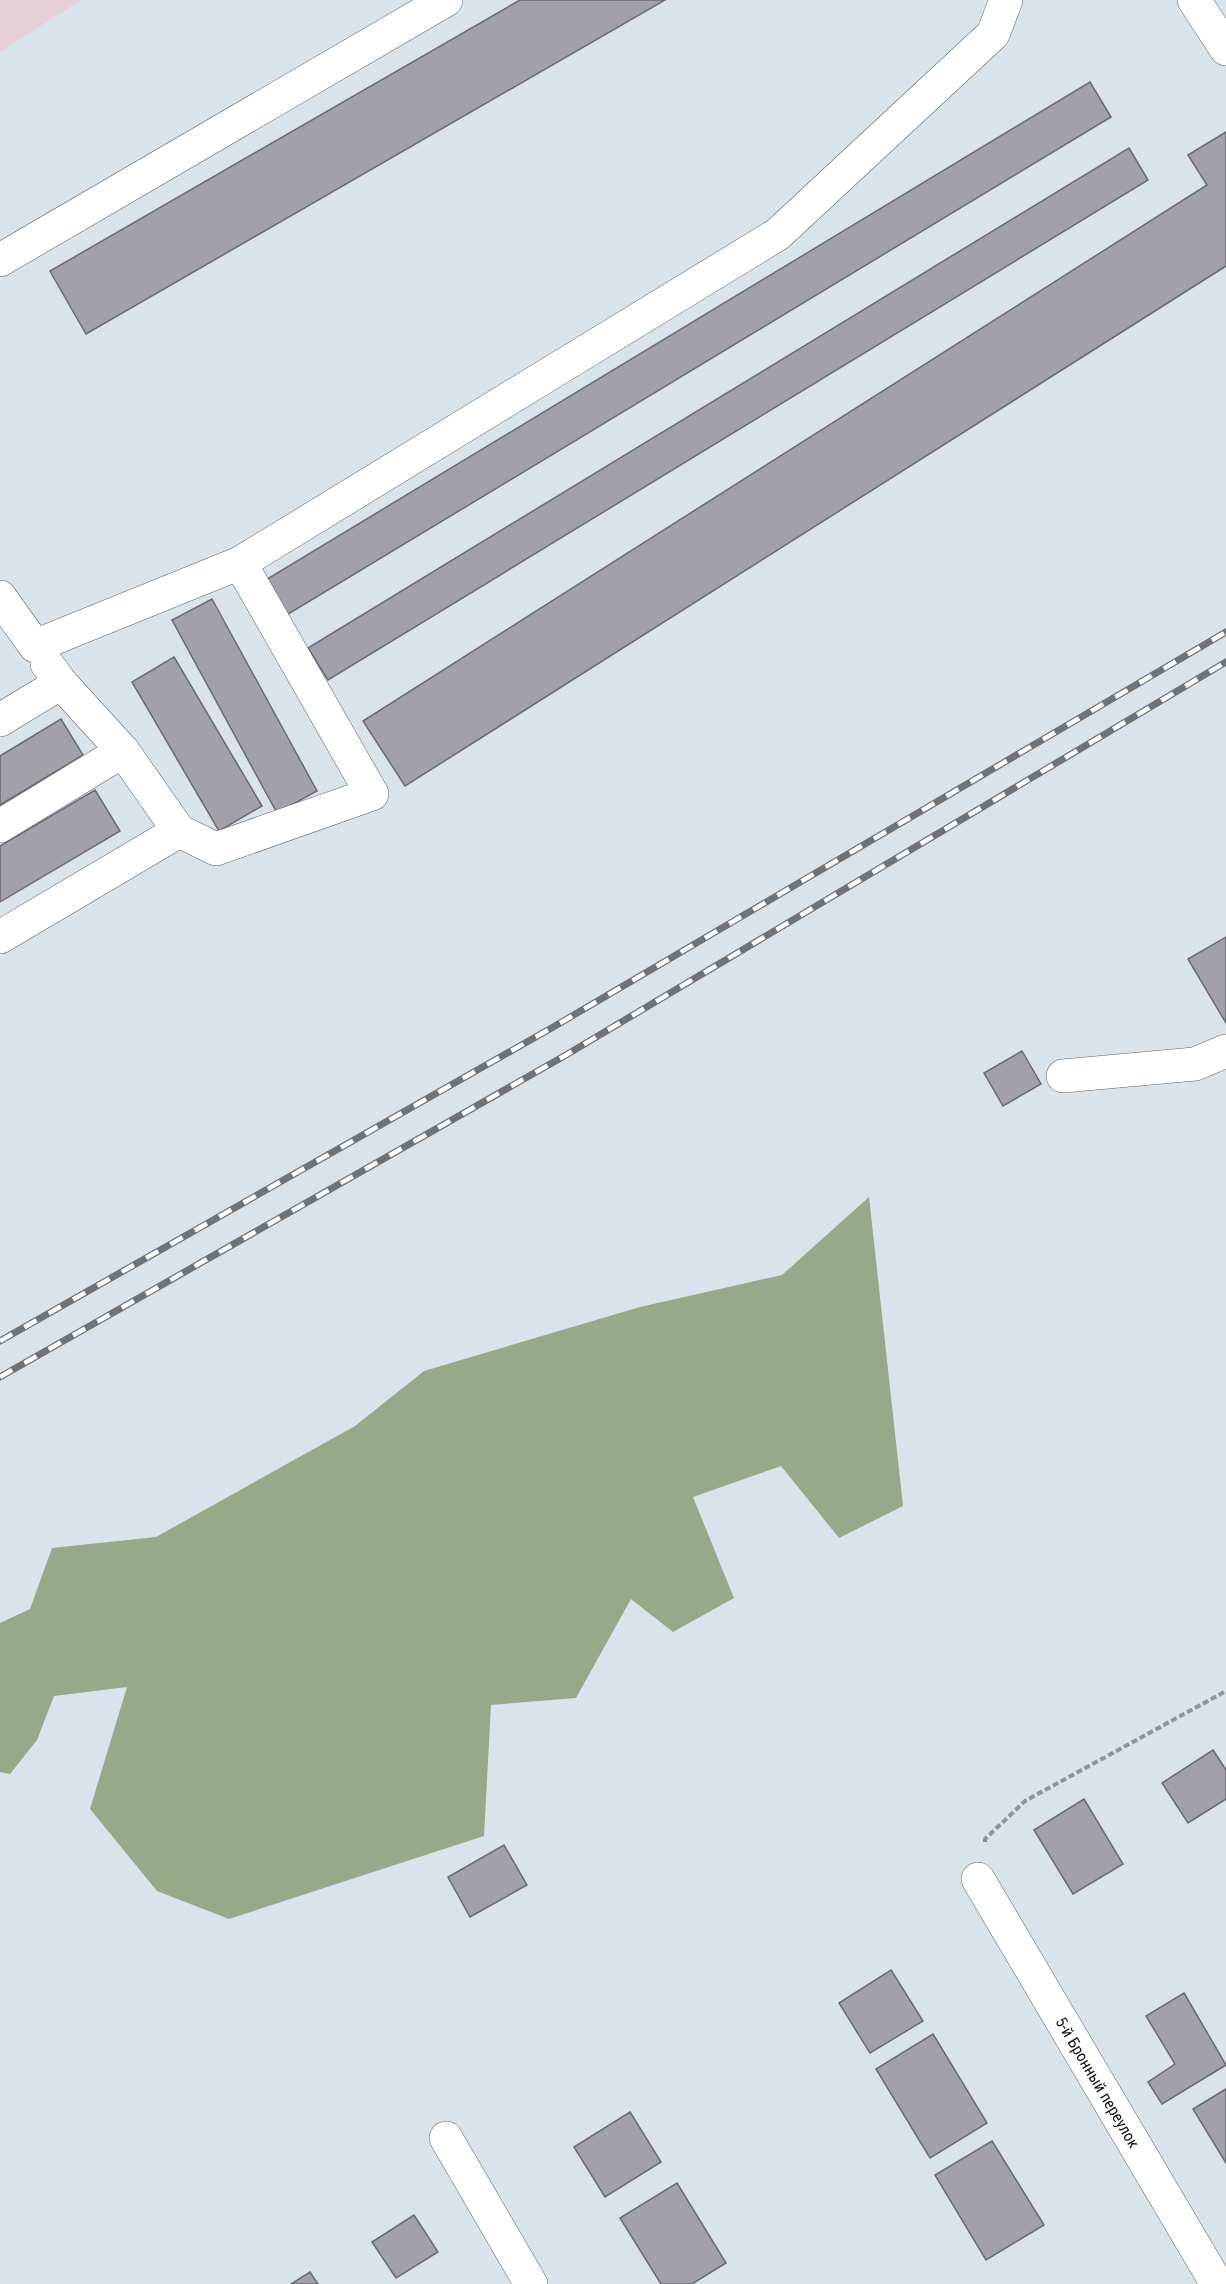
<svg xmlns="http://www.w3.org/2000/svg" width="1226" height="2284" viewBox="0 0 1226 2284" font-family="'Roboto Condensed',sans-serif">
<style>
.education{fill:#e8d0d9}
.forest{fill:#96aa8a}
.building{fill:#a2a0aa;stroke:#6b6973;stroke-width:1.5}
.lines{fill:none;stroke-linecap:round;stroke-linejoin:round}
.minor-casing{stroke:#5d656c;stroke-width:34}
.path{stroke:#8d949a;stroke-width:4;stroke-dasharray:6 3;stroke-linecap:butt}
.minor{stroke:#fff;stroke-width:33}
.rail-casing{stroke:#6d7378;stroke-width:7}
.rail{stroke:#fff;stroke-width:4.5;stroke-dasharray:14;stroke-linecap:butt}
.labels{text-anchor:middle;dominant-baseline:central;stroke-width:4.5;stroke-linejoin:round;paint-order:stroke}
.street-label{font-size:16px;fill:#101416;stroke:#fff}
</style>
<rect width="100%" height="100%" fill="#d9e3eb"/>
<!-- education -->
<path class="education" d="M0 0H81L0 52Z"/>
<!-- forest -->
<path class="forest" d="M869 1197 903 1506 839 1538 781 1466 693 1497 734 1598 673 1632 631 1599 576 1698 491 1705 484 1836 229 1919 157 1891 90 1809 127 1687 54 1696 37 1740 10 1774 0 1772V1623L30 1609 52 1548 156 1537 355 1426 424 1371 640 1307 782 1275Z"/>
<!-- building -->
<path class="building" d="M520 0H665L86 334 50 271Z
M1090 82 1111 117 285 616 264 581Z
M1226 132V266L405 786 363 721 1207 185 1188 155Z
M1129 148 1148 180 328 680 308 648Z
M212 599 317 791 277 813 172 620Z
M174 657 262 806 219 831 132 682Z
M61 719 83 755 0 805V756Z
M95 790 120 831 0 902V846Z
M1226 937V1023L1188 959Z
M1022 1051 1041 1084 1003 1106 984 1073Z
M1213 1750 1226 1770V1799L1188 1823 1162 1783Z
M1084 1799 1123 1864 1073 1894 1034 1830Z
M504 1845 527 1885 470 1917 448 1877Z
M891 1970 923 2021 870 2053 839 2003Z
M1184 1993 1226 2065 1162 2104 1148 2082 1175 2064 1146 2016Z
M933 2034 987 2123 930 2158 876 2069Z
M1226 2089V2163L1193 2109Z
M630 2112 661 2162 605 2197 574 2147Z
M992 2141 1044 2225 986 2260 935 2175Z
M677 2183 726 2263 692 2284H661L620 2218Z
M414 2215 438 2252 396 2278 372 2242Z
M310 2272 318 2284H291Z"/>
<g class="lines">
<defs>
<g id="minor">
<path d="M1194 0 1226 49"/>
<path d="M0 260 446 0"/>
<path d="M0 597 35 646 240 563 778 234 993 34 1006 0"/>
<path d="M0 720 61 683 47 664"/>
<path d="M0 826 123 751"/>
<path d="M179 831 216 849 372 794 240 563"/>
<path d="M0 937 179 831 123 751 61 683"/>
<path d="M1063 1076 1195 1064 1226 1051"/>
<path id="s1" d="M978 1879 1217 2284"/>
<path d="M446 2138 531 2284"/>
</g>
</defs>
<!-- minor casing -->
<use href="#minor" class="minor-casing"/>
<!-- path -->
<path class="path" d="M985 1842V1839L1025 1801 1226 1691"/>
<!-- minor -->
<use href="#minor" class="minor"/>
<defs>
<path id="rail" d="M0 1341 555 1026 1226 632
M0 1377 566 1055 1226 662"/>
</defs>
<!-- rail casing -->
<use href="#rail" class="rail-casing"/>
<!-- rail -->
<use href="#rail" class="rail"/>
</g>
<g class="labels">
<!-- street labels -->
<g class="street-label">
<text stroke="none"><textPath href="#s1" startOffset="236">5-й Бронный переулок</textPath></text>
</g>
</g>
</svg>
